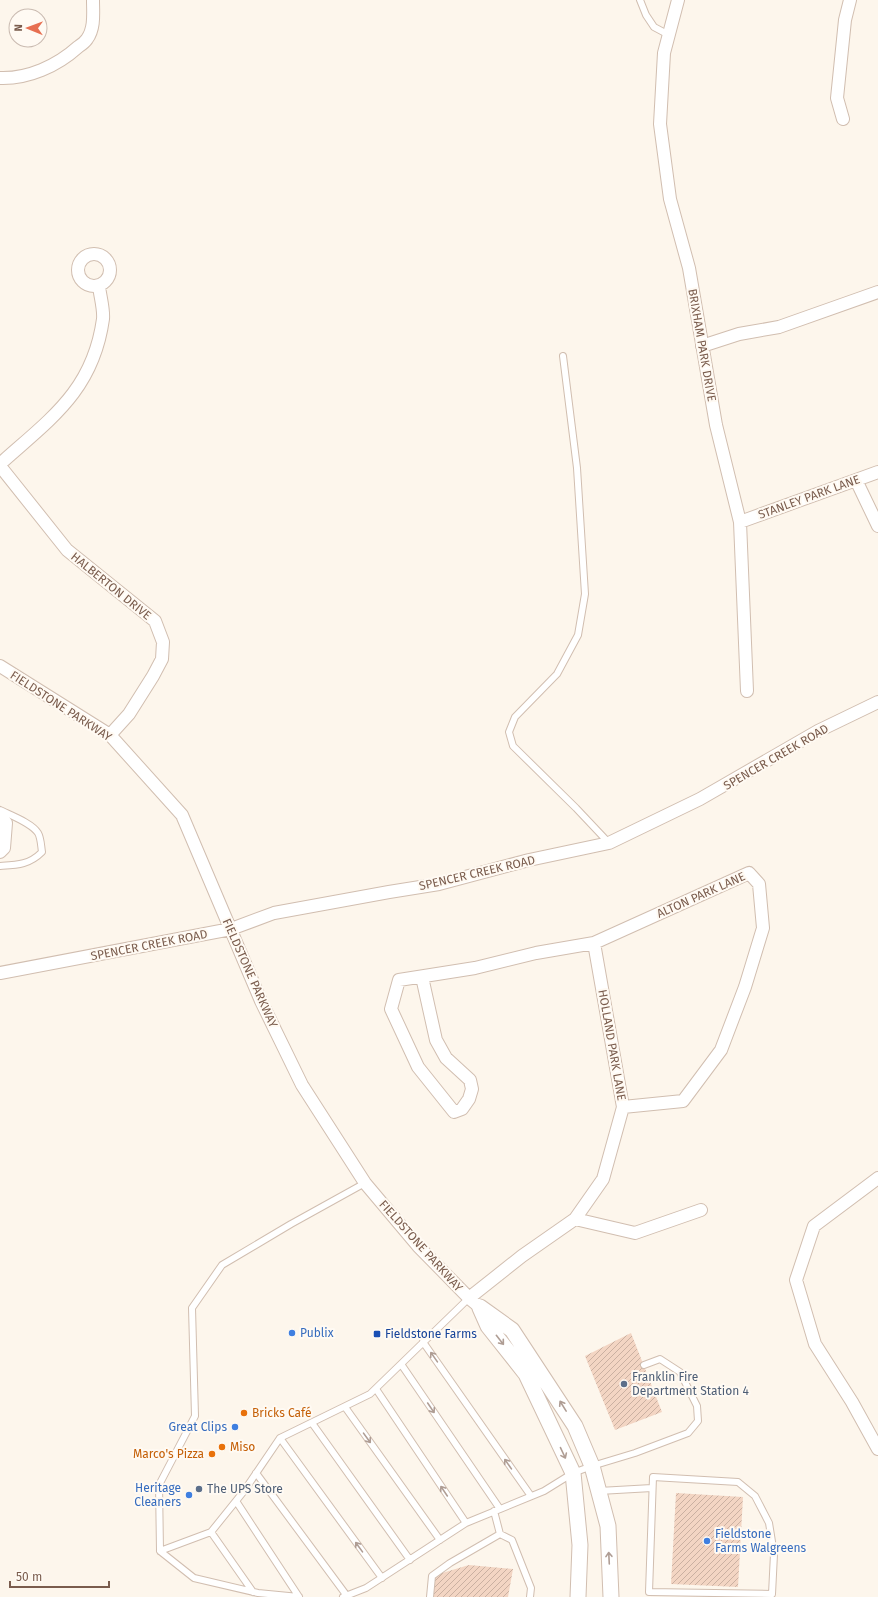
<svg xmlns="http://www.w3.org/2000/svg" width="878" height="1597" viewBox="0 0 878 1597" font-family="'Fira Sans',sans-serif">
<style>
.building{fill:url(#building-hatch)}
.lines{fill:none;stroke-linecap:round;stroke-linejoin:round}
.service-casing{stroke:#d1beb0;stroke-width:8}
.minor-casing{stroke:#d1beb0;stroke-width:14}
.tertiary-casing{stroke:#d1beb0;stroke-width:17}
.service{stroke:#fff;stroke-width:6}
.minor{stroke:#fff;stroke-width:12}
.tertiary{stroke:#fff;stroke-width:15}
.oneway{stroke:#af9d94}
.shop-dot{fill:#3f7fe0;stroke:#fffaf3;stroke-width:1.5}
.transit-dot{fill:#1a4fb4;stroke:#fffaf3;stroke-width:1.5}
.service-dot{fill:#5c6f8a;stroke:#fffaf3;stroke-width:1.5}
.food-dot{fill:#e8710a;stroke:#fffaf3;stroke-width:1.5}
.labels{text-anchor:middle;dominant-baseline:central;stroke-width:4;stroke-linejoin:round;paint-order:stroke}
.street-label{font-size:12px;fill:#7a5c4d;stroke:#fffaf3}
.shop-label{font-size:12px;fill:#366cbe;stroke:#fffaf3;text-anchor:start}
.transit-label{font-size:12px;fill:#164399;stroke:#fffaf3;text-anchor:start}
.service-label{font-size:12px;fill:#4e5e75;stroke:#fffaf3;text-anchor:start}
.food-label{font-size:12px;fill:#c56008;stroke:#fffaf3;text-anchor:start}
</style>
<defs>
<pattern id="building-hatch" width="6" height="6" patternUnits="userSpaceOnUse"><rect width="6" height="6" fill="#f3d5c3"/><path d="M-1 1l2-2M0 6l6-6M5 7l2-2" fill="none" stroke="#cab0a1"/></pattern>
</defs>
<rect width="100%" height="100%" fill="#fdf6ec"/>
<!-- building -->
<path class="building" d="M631 1333 662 1412 615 1430 585 1356Z
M676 1493 743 1497 738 1587 671 1584Z
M469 1565 513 1569 508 1597H430L432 1576Z"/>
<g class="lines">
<defs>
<path id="service" d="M640 0 646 15 654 27 669 35
M563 356 577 468 585 594 578 635 557 674 515 717 509 732 513 746 576 808 609 843
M0 810C10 815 32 823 38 833 41 838 41 846 42 852 29 865 17 865 0 866
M423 1342 531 1496
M401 1364 500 1509
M376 1389 466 1523
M345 1407 440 1540
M312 1423 410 1560
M280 1438 382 1578
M256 1473 347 1596
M653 1477 738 1482 755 1496 769 1523 774 1554 772 1594 649 1592Z
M599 1491 652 1488
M236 1501 299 1597
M494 1511 500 1534
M211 1532 253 1592
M500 1534 512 1540 531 1588 530 1597
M160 1551 211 1532 244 1491 280 1438 370 1394 469 1298
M299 1597 258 1593 194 1578 160 1551 159 1485 195 1416 192 1308 222 1265 291 1224 365 1183
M343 1597 366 1588 466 1523 544 1491 573 1473 592 1466 635 1453 688 1433 698 1421 697 1406 680 1372 660 1359 644 1365
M430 1597 432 1576 450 1563 500 1534"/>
<path id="minor" d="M678 0 664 53 660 124 670 199 689 268 716 425 740 522 747 691
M0 78C28 79 57 66 78 47 81 45 85 42 87 39 95 28 93 13 93 0
M843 119 837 98 845 20 850 0
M78 270a16 16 0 1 1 32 0a16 16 0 1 1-32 0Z
M702 346 739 334 779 327 878 292
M0 464C50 419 93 391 103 319 104 309 100 296 99 286
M0 466 67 550 155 621 163 642 162 659 153 676 129 714 110 735
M856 480 878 526
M740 522 878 472
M0 666 110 735 182 815 261 1001 302 1085 365 1183 418 1246 469 1298 480 1307
M0 816 6 823 4 848 0 852
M0 973 231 929 274 913 389 892 439 884 529 860 609 843 700 799 818 731 878 702
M422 977 436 1040 446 1058 470 1080 472 1089 469 1099 462 1109 454 1112 418 1067 391 1009 399 980 475 968 536 953 594 943 749 873 759 884 763 928 745 987 721 1050 683 1101 623 1107
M878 1178 814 1226 796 1280 815 1344 852 1402 878 1449
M575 1219 635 1233 701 1210
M469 1298 522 1256 575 1219 603 1179 623 1107 594 943"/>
<path id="tertiary" d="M480 1307 512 1330 575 1426 592 1466 608 1526 611 1597
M480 1308 488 1326 526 1374 573 1473 580 1545 578 1597"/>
</defs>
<!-- service casing -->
<use href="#service" class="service-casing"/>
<!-- minor casing -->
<use href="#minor" class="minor-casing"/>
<!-- tertiary casing -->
<use href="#tertiary" class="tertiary-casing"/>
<!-- service -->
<use href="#service" class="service"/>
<!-- minor -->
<use href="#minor" class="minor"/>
<!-- tertiary -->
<use href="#tertiary" class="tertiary"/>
</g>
<!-- one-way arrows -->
<defs><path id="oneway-shaft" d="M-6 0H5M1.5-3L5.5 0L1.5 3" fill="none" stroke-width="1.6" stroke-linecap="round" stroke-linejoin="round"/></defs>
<g class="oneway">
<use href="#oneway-shaft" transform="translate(500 1340) rotate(52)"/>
<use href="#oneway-shaft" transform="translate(434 1357) rotate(-125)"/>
<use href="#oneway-shaft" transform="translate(563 1406) rotate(-122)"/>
<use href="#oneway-shaft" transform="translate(431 1408) rotate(56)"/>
<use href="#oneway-shaft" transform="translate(367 1438) rotate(54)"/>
<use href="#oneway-shaft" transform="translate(563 1453) rotate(65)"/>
<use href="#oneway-shaft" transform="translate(508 1464) rotate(-125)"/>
<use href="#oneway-shaft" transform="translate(444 1491) rotate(-124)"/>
<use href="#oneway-shaft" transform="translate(359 1547) rotate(-126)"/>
<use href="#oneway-shaft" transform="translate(609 1558) rotate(-93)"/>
</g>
<!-- markers -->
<g class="shop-dot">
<circle cx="292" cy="1333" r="4"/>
<circle cx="235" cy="1427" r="4"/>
<circle cx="189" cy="1495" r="4"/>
<circle cx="707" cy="1541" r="4"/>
</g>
<rect class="transit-dot" x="373" y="1330" width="8" height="8" rx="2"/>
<g class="service-dot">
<circle cx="624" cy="1384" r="4"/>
<circle cx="199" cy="1489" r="4"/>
</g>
<g class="food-dot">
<circle cx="244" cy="1413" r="4"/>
<circle cx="222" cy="1447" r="4"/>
<circle cx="212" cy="1454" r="4"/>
</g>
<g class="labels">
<!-- street labels -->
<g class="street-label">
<text transform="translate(702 345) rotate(80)">BRIXHAM PARK DRIVE</text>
<text transform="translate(809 497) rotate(-20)">STANLEY PARK LANE</text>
<text transform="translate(111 586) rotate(39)">HALBERTON DRIVE</text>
<text transform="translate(61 706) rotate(33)">FIELDSTONE PARKWAY</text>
<text transform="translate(776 757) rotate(-30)">SPENCER CREEK ROAD</text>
<text transform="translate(477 873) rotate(-13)">SPENCER CREEK ROAD</text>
<text transform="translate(701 895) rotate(-24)">ALTON PARK LANE</text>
<text transform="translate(149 945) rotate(-11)">SPENCER CREEK ROAD</text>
<text transform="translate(250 973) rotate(66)">FIELDSTONE PARKWAY</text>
<text transform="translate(612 1045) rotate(80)">HOLLAND PARK LANE</text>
<text transform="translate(421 1246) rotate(48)">FIELDSTONE PARKWAY</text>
</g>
<!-- shop labels -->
<g class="shop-label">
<text x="300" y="1333">Publix</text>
<text x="227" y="1427" text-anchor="end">Great Clips</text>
<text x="181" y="1488" text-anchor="end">Heritage<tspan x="181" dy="14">Cleaners</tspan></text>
<text x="715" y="1534">Fieldstone<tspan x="715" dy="14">Farms Walgreens</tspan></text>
</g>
<!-- transit labels -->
<g class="transit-label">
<text x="385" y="1334">Fieldstone Farms</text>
</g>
<!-- service labels -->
<g class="service-label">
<text x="632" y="1377">Franklin Fire<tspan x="632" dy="14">Department Station 4</tspan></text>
<text x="207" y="1489">The UPS Store</text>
</g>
<!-- food labels -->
<g class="food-label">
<text x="252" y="1413">Bricks Café</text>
<text x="230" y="1447">Miso</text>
<text x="204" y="1454" text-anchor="end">Marco's Pizza</text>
</g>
</g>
<!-- north arrow -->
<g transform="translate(28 28) rotate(271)"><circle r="19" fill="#fffaf3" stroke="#cabbb1"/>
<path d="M0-3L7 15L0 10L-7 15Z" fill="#e76f51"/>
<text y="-6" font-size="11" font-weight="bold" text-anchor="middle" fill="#7a5c4d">N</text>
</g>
<!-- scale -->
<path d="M10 1581v6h99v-6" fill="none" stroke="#7a5c4d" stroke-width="2"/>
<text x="16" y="1581" font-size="12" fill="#7a5c4d" stroke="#fffaf3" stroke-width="3" paint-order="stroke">50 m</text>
</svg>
